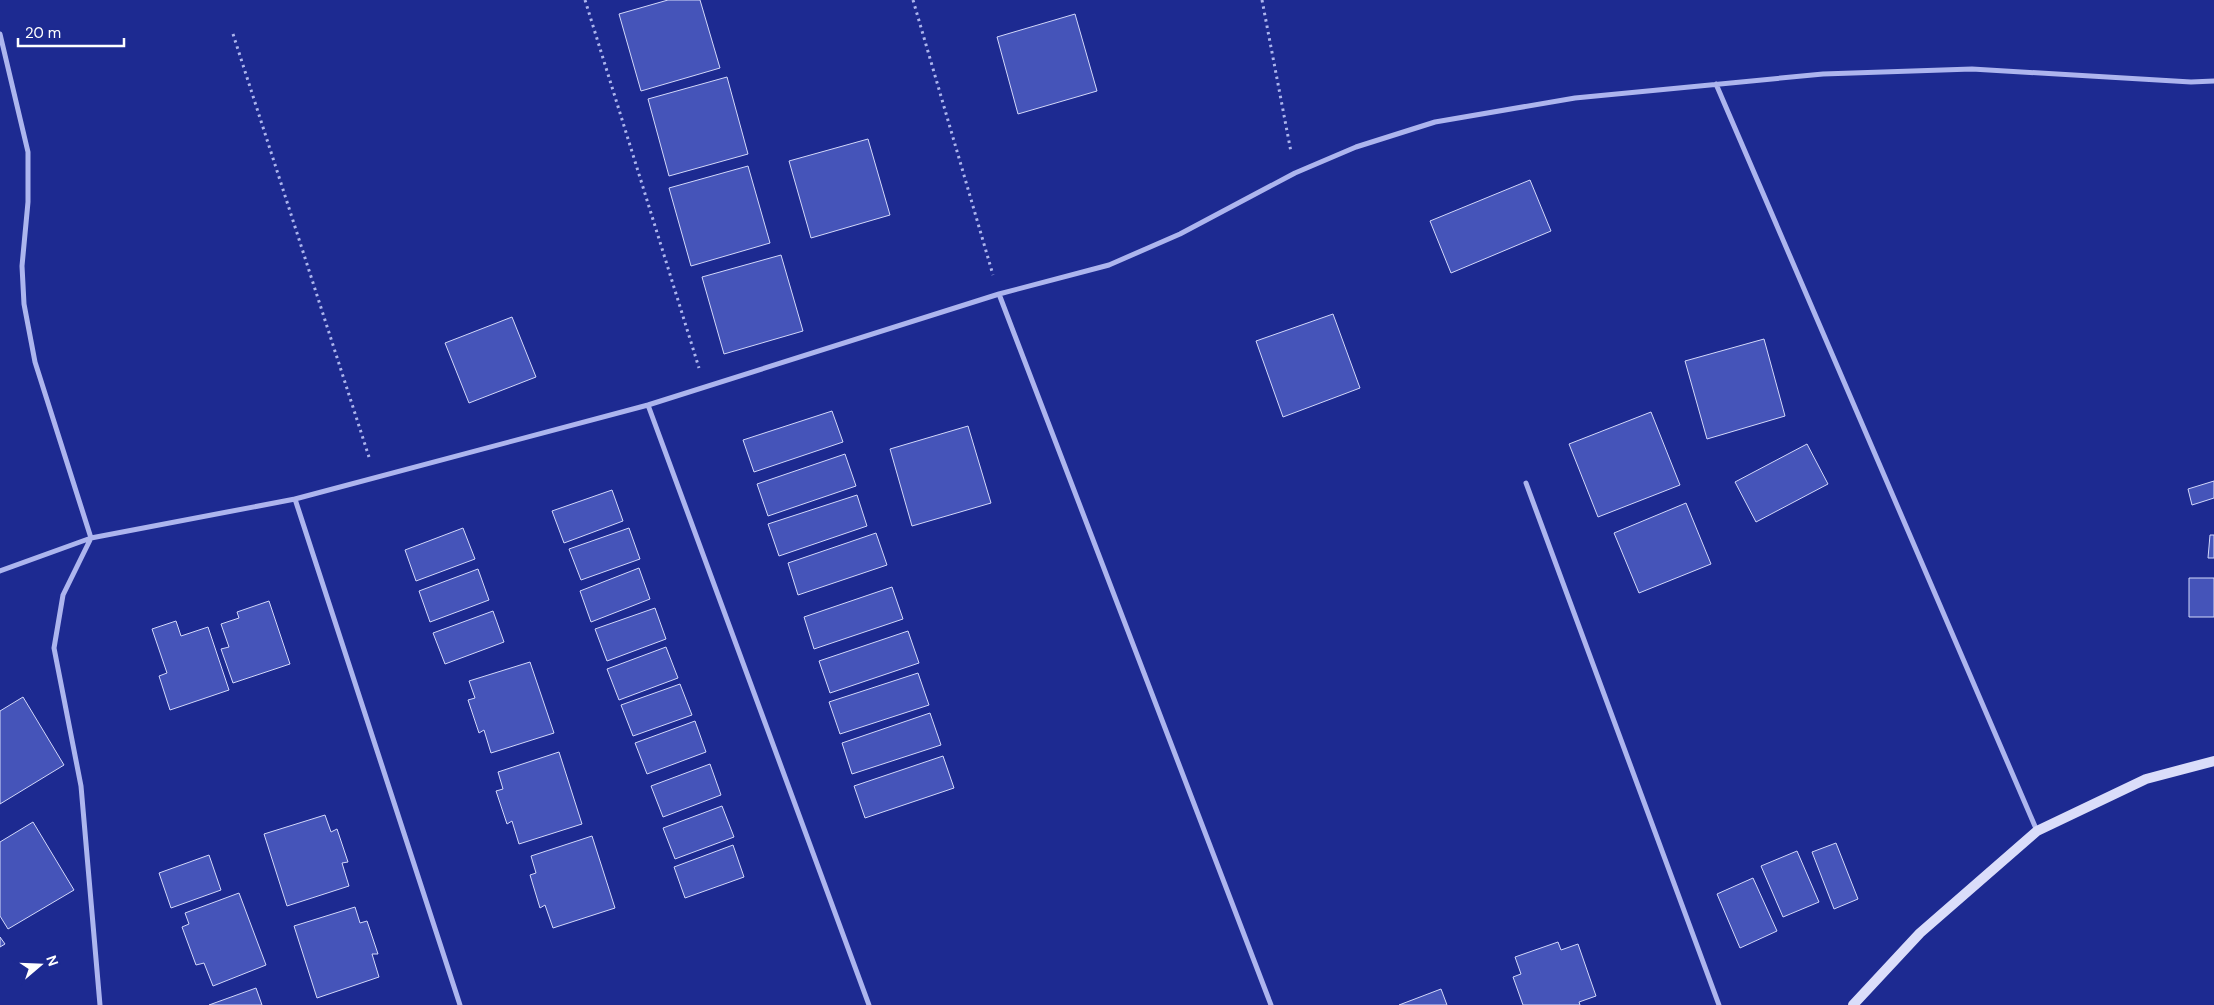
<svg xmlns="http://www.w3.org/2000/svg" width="2214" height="1005" viewBox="0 0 2214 1005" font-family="'DM Sans',sans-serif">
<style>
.building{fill:#4554b9;stroke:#d3d8fa}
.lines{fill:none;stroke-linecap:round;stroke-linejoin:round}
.path{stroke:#adb5ee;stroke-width:3;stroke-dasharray:2.5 4;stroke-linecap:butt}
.street{stroke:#adb5ee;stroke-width:5}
.secondary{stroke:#daddfa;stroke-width:10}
</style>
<rect width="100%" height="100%" fill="#1d2a91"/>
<!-- building -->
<path class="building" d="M668 0H700L720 68 641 91 619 14Z
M1075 14 1097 91 1018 114 997 37Z
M727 77 748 154 669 176 648 99Z
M868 139 890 215 811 238 789 161Z
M748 166 770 243 691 266 669 188Z
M1530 180 1551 231 1451 273 1430 221Z
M781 255 803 331 724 354 702 277Z
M1333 314 1360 388 1283 417 1256 341Z
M512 317 536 377 469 403 445 343Z
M1764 339 1785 416 1707 439 1685 361Z
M832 411 843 442 754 472 743 440Z
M1651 412 1680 485 1598 517 1569 444Z
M968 426 991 503 912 526 890 449Z
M1807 444 1828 484 1756 522 1735 482Z
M845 454 856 486 768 516 757 484Z
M2214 481V498L2192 505 2188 489Z
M612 490 623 521 564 543 552 511Z
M857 495 867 526 779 556 768 524Z
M1686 503 1711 564 1639 593 1614 533Z
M463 528 475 559 416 581 405 550Z
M629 528 640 559 581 580 569 549Z
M876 533 887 565 798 595 788 563Z
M2210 535H2214V558H2208Z
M639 568 650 599 591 622 580 591Z
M478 569 489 600 430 622 419 591Z
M2189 578H2214V617H2189Z
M892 587 903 619 814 649 804 617Z
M269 601 290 664 233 683 221 649 229 647 221 624 239 618 237 612Z
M655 608 666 639 607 661 595 629Z
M493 611 504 642 445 664 433 633Z
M176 621 181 636 208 627 229 690 170 710 159 676 167 673 152 629Z
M908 631 919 663 830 693 819 661Z
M666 647 678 678 619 700 607 669Z
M530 662 554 733 491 753 484 730 479 733 468 700 475 698 469 681Z
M918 673 929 705 840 734 829 702Z
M680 684 692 715 633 736 621 705Z
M23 697 64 765 0 804V711Z
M930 713 941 745 852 774 842 743Z
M695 721 706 752 647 774 635 743Z
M559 752 582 824 519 844 512 821 507 824 496 791 503 789 498 772Z
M943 756 954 788 865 818 854 786Z
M710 764 721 795 663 817 651 786Z
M722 806 734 837 675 859 663 828Z
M325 815 331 832 337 829 348 862 342 863 349 886 287 906 264 834Z
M33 822 74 890 8 929 0 916V842Z
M592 836 615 908 553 928 545 905 540 908 530 875 536 873 531 856Z
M1836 843 1858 899 1834 909 1812 852Z
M733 845 744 877 685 898 674 867Z
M1797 851 1819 902 1783 917 1761 866Z
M209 855 221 890 171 908 159 873Z
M1753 878 1777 931 1740 948 1717 894Z
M239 893 266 965 213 986 204 963 196 965 182 927 189 924 185 913Z
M355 907 360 923 367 921 378 954H372L379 977 317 998 294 926Z
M0 937 5 944 0 947Z
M1558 942 1561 950 1578 944 1596 996 1579 1002 1580 1005H1523L1513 977 1521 974 1515 957Z
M256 988 262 1005H209Z
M1441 989 1447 1005H1399Z"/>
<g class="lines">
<!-- path -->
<path class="path" d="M585 0 699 368
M913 0 993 275
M1262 0 1291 152
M233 34 369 457"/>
<!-- street -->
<path class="street" d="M0 34 28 152V202L22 266 24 304 35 362 91 538 63 595 54 648 81 786 100 1005
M1716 84 2037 831
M999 294 1271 1005
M648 405 869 1005
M1526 483 1719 1005
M295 499 460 1005
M0 571 91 538 295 499 648 405 999 294 1109 265 1180 234 1295 173 1356 147 1435 122 1575 98 1823 74 1972 69 2191 82 2214 81"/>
<!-- secondary -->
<path class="secondary" d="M1853 1005 1920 933 2037 831 2146 779 2214 761"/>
</g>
<!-- north arrow -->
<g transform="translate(40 965) rotate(71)" stroke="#1d2a91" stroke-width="4" paint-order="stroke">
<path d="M0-4L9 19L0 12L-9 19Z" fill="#ffffff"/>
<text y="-8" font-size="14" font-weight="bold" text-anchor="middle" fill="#ffffff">N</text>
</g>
<!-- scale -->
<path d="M18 38v8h106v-8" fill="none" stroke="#ffffff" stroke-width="2.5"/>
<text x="25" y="38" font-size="15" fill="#ffffff" stroke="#1d2a91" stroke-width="4" paint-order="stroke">20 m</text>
</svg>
